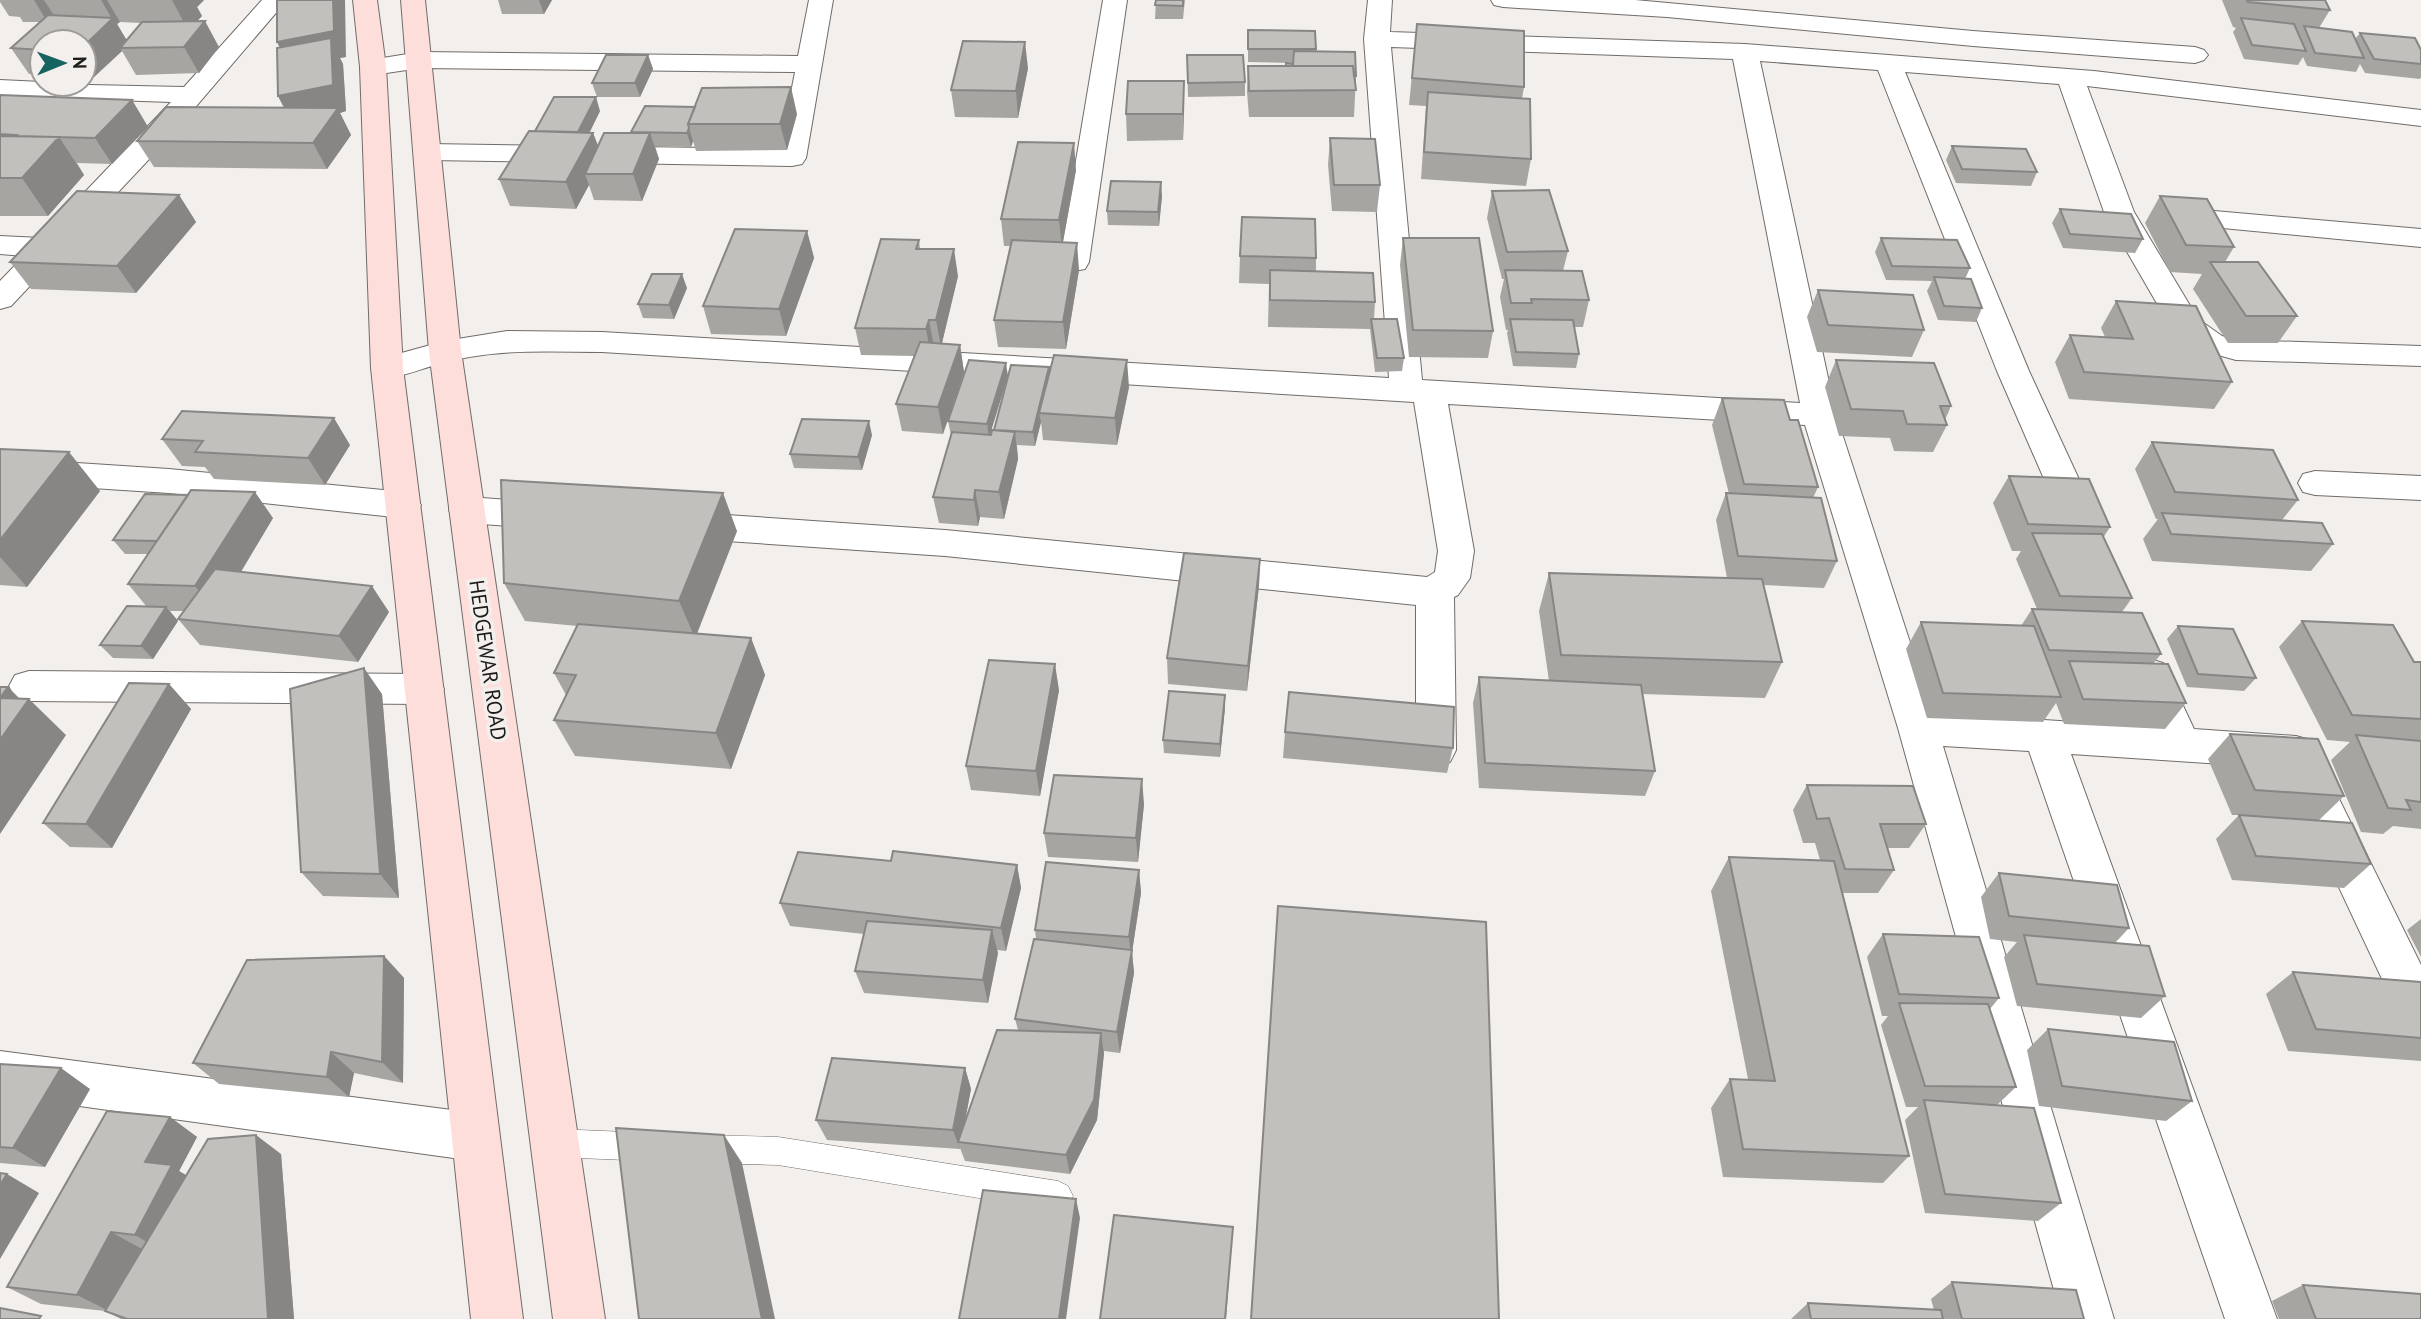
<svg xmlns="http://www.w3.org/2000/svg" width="2421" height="1319" viewBox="0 0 2421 1319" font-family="'PT Sans',sans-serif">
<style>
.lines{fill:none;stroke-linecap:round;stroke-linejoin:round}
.lane-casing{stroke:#706c69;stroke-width:1}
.street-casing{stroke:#706c69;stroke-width:2}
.secondary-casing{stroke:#706c69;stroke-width:2}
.lane{fill:#fff;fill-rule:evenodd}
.street{fill:#fff;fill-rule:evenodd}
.secondary{fill:#fededb;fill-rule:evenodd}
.wall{fill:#a7a5a2;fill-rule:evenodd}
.shaded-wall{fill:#888684}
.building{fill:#c2c0bc;stroke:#888684;stroke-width:2}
.labels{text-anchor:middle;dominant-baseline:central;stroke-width:7;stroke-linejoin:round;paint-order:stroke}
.street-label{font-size:21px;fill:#1e1c1b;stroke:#f3efec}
</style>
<rect width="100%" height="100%" fill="#f3efec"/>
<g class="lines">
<defs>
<path id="lane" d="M555 1129 650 1133 660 1137 664 1147 660 1157 650 1161 555 1157 545 1153 541 1143 545 1133Z
M705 1135 778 1137 1058 1181 1068 1186 1073 1196 1068 1206 1058 1211 778 1165 705 1163 695 1159 691 1149 695 1139Z"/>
<path id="street" d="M262 0H287L169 138 11 306 0 309V281L24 256 0 254V236L41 238 171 102 0 96V80L42 82V84L184 87Z
M809 0H833L806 158 802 164 792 166 428 160 418 158 414 152 418 146 428 144 780 149 795 72 420 68 373 75 364 73 360 67 364 61 420 52 798 56Z
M1103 0H1127L1089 262 1085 269 1074 271 1063 269 1059 262Z
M1368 0H1392L1390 32 1745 44 2094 71 2421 110V126L2087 86 2134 212 2198 319 2222 336 2236 340 2421 346V366L2236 360 2200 350 2175 333 2170 326 2104 212 2059 84 1905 72 2029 371 2101 527 2096 536 2083 540 2070 536 2065 527 1997 371 1878 70 1760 61 1836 415 1933 713 2153 727 2130 674 2135 663 2149 659 2163 663 2194 729 2296 736 2310 740 2421 965V1034L2405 1028 2283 768 2071 754 2277 1319H2225L2029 751 1943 746 2114 1319H2062L1898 728 1805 425 1448 404 1474 551 1470 578 1458 595 1454 597 1456 750 1450 762 1436 766 1422 762 1416 750V605L945 556 682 538 669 534 664 525 669 516 682 512 945 530 1427 577 1435 572 1438 551 1414 402 602 352C547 352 492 348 439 364 419 369 396 381 376 376L371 368 376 360 445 341 507 331 602 332 1389 378 1364 39ZM1391 47 1733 59 1800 403 1422 380Z
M1491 0H1635L1973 31 2195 47 2204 50 2208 55 2204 60 2195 63 1973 46 1667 17 1503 7 1494 5Z
M2169 207 2421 229V247L2159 222 2154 216 2159 210Z
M0 458 169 469 403 492 415 496 421 505 415 514 403 518 169 493 0 482Z
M2315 471 2421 476V500L2315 495 2303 492 2298 483 2303 474Z
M467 497 556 503 569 507 574 516 569 525 556 529 467 523 454 519 449 510 454 501Z
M29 671 424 674 438 678 444 689 438 700 424 704 29 701 15 697 9 686 15 675Z
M0 1051 475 1113 492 1120 499 1137 492 1154 475 1161 0 1095Z"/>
<path id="secondary" d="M353 0H377L386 67 403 368 523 1319H471L371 368 360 67Z
M401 0H425L461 351 605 1319H553L429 351Z"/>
</defs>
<!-- lane casing -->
<use href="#lane" class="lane-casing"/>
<!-- street casing -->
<use href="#street" class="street-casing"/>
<!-- secondary casing -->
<use href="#secondary" class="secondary-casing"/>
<!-- lane -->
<use href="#lane" class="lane"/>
<!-- street -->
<use href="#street" class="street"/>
<!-- secondary -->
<use href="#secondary" class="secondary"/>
</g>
<!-- wall -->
<path class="wall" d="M0 0H204L197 7 202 16 197 21 219 47 199 73 136 75 122 51 94 77H84V42H42V75L29 74 11 48 40 22H23L20 17 9 16 0 2ZM120 22 141 23 127 41 117 24Z
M498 0H552L544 14H502Z
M1156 0H1185L1183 19H1155Z
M2222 0H2325L2330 10 2319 28 2355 39 2360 33 2421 50V77L2420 79 2365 73 2360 64 2356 72 2307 66 2303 57 2298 65 2244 59 2233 32 2236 28 2233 27Z
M1417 24 1524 87 1522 99 1531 159 1526 186 1421 179 1426 106 1409 105Z
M1248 30 1315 31 1316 52 1356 76 1354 117H1249L1247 92 1248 66H1286L1293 64V63L1248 62Z
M277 42 346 57 340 58 343 64 346 111 340 113 351 135 327 169 154 167 137 141 284 108 278 96 280 47Z
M648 55 653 69 640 97H597L592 83Z
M1187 55 1245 82V96L1188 97Z
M1028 68 1018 118 955 117 951 90Z
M0 95 132 100 148 127 112 164 77 163 84 175 48 216H0Z
M645 106 797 114 787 150 696 151 693 141 691 147 655 146 659 159 642 201 594 200 589 185 576 209 510 206 499 179 535 131 600 111 589 133H593L598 145 632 133Z
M1184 108 1183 140 1127 141 1126 114Z
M1330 138 1380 185 1377 212 1332 211 1328 165Z
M1952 146 2037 172 2031 186 1956 183 1946 160Z
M1076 170 1063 242 1079 270 1066 349 998 347 994 320 1010 246H1004L1001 219Z
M1492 191 1568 251 1563 271 1589 300 1583 327H1574L1579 354 1576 368 1513 366 1507 333 1508 330H1506L1500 297 1504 279H1502L1487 218Z
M179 195 196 222 136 293 31 289 10 262Z
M1162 196 1159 226 1108 225 1107 211Z
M2160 196 2234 247 2225 262 2297 316 2278 343H2228L2193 289 2202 274 2170 272 2145 223Z
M2060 209 2143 239 2135 253 2063 248 2052 223Z
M807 231 814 258 786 336 711 334 703 306Z
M1403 238 1493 331 1488 358 1409 357 1400 265Z
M1881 238 1970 268 1965 279 1982 308 1976 322 1938 320 1927 291 1932 281 1886 280 1875 252Z
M919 240 920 249 958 276 942 343 960 345 964 372 943 434 902 431 896 404 914 356 861 355 855 328Z
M1240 256 1316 258V271L1375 302 1374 319 1404 358 1402 371 1375 372 1370 329 1268 327 1269 284 1239 283Z
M687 288 674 319 643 318 638 304Z
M1818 290 1924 330 1912 357 1817 352 1807 317Z
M2116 301 2232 382 2214 409 2069 399 2055 362 2070 335 2105 337 2101 328Z
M969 360 990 435H991L994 430 1049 372 1129 387 1117 445 1043 440 1041 422 1035 446 1017 445 1018 459 1004 519 980 517 978 526 939 523 933 497 951 435 948 421Z
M1836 360 1951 406 1945 420 1947 425 1933 452 1894 451 1890 438 1839 436 1825 387Z
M1722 398 1790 420 1818 487 1813 498 1837 561 1824 588 1763 585 1782 662 1765 698 1642 694 1655 771 1645 796 1479 788 1473 703 1479 677 1549 681 1539 611 1549 573 1727 578 1716 520 1726 493 1729 494 1712 425Z
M872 435 862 470 794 468 790 454Z
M162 439 350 445 325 485 214 479 205 467 182 466Z
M2152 442 2298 500 2282 520 2333 544 2311 571 2152 561 2143 539 2158 519H2156L2135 469Z
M0 449 100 491 27 587 0 585Z
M2009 476 2110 527 2103 538 2132 598 2122 612 2161 654 2153 664 2186 703 2165 729 2064 724 2056 703 2043 722 1927 718 1906 649 1921 622 2021 626 2032 609H2037L2016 559 2021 551H2012L1993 503Z
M273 518 241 572 389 612 358 662 200 645 178 619 184 611H170L178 621 153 659 113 658 100 645 147 607 128 584 148 554H125L113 540Z
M737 531 697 634 751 638 765 675 731 769 575 756 554 720 566 695 554 673 577 626 525 621 504 583Z
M1260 559 1259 586 1247 691 1168 684 1167 658Z
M2302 621 2414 662H2421V829L2393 826 2383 834 2361 832 2331 760 2350 742 2327 740 2279 647Z
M2178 626 2256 678 2244 691 2187 687 2167 639Z
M169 684 191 709 112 848 70 847 43 823Z
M1059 690 1040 796 971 790 966 766Z
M382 694 399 898 323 896 301 872Z
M1225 708 1220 757 1164 753 1163 740Z
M1285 732 1453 748 1447 773 1283 758Z
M2230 734 2344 796 2318 821 2371 864 2344 888 2232 880 2216 839 2239 815H2232L2208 759Z
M1807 785 1926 824 1909 848H1888L1894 870 1878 893H1843L1909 1156 1883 1183 1723 1177 1711 1108 1730 1079H1748L1711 891 1729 857 1820 860 1815 843H1803L1793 810Z
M1144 804 1138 862 1048 857 1044 833Z
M891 861 1017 865 1021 888 1006 951 997 950 998 953 988 1003 864 993 855 971 864 934 790 926 780 903Z
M1139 870 1141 893 1132 952 1134 973 1120 1053 1104 1051 1097 1120 1070 1174 965 1161 960 1148V1149L827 1140 816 1120 965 1068 971 1089 965 1121 1018 1030 1015 1019 1036 939 1035 930Z
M1999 873 2129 928 2115 943 2165 996 2141 1018 2017 1006 2004 957 2017 942 1990 939 1981 897Z
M2421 919V957L2407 930Z
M1883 934 1999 998 1990 1009 2016 1087 1997 1105 2061 1203 2038 1221 1925 1213 1905 1120 1918 1107H1906L1881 1025 1888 1016H1882L1867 957Z
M384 956 404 978 403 1083 354 1073 349 1097 219 1084 193 1063Z
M2293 972 2421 1038V1061L2288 1051 2266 994Z
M2048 1029 2192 1101 2166 1121 2039 1106 2027 1050Z
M0 1064 90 1089 45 1167 0 1163Z
M170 1117 197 1137 179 1171 186 1175 281 1154 294 1319H121L105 1311 41 1304 7 1287Z
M1952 1282 2084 1319H1791L1808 1303 1934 1310 1931 1299Z
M2303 1285 2421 1319H2279L2272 1301Z"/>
<!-- shaded-wall -->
<path class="shaded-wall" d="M34 0H44L55 17 48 23Z
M101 0H107L120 22 117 24 129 44 120 48 122 51 94 77 84 61V46L112 19Z
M172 0H204L197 7 202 16 188 30Z
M333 0H345L346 57 340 58 343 64 346 111 340 113 351 135 327 169 313 143 292 122 278 96 290 68 277 42Z
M539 0H552L544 14Z
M205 21 219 47 199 73 184 47Z
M1025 42 1028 68 1018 118 1016 91Z
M648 55 653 69 640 97 635 83Z
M1184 81V108L1183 140V114Z
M791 87 797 114 787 150 780 124Z
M596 97 600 111 583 146 578 132Z
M132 100 148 127 112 164 95 138Z
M689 128 693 141 691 147 687 133Z
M593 133 603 160 585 174 589 185 576 209 566 182Z
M650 133 659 159 642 201 633 174Z
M59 137 84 175 48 216 22 178Z
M1074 143 1076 170 1062 247 1059 220Z
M1161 182 1162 196 1159 226 1158 212Z
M179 195 196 222 136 293 117 266Z
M807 231 814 258 786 336 779 309Z
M1077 243 1079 270 1066 349 1063 322Z
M954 249 958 276 941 347 936 320Z
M682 274 687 288 674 319 669 305Z
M929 320 934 347 931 356 926 329Z
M960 345 964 372 943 434 938 407Z
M1127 360 1129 387 1117 445 1115 418Z
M1006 363 1008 376 989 438 987 424Z
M1049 367 1050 381 1039 413 1041 422 1035 446 1033 432Z
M334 418 350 445 325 485 308 458Z
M869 421 872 435 862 470 858 457Z
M1015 432 1018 459 1004 519 999 492Z
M69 452 100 491 27 587 0 557V540Z
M975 490 980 517 978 526 974 500Z
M255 492 273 518 216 613 195 586Z
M723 493 737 531 695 638 679 601Z
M1260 559 1259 586 1247 691 1248 666Z
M372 586 389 612 358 662 339 636Z
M166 607 178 621 153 659 141 646Z
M751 638 765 675 731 769 716 733Z
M1055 664 1059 690 1040 796 1036 771Z
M364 668 382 694 399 898 380 874Z
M169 684 191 709 112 848 86 824Z
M8 687 25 704 29 699 66 735 0 834V698Z
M1225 695V708L1220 757V744Z
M1142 779 1144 804 1138 862 1136 838Z
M1017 865 1021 888 1006 951 1001 928Z
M1139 870 1141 893 1132 952 1134 973 1120 1053 1117 1032 1131 957 1129 937Z
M992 930 998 953 988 1003 983 980Z
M384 956 404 978 403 1083 382 1062Z
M1101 1033 1104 1054 1097 1120 1070 1174 1066 1155Z
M331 1052 354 1073 349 1097 327 1077Z
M61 1068 90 1089 45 1167 13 1148Z
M965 1068 971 1089 961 1142H958L960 1149 953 1130Z
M170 1117 197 1137 179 1171 200 1184 164 1252 135 1235 145 1162Z
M256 1135 281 1154 294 1319H268Z
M724 1135 742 1163 775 1319H762Z
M7 1174 39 1193 0 1259V1185Z
M1076 1199 1080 1218 1066 1319H1059Z
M1233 1227 1226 1319H1225Z
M111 1232 142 1249 109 1311 77 1295Z"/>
<!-- building -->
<path class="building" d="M277 0H333L334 31 277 42Z
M1156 0H1183V6L1155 5Z
M2247 0H2325L2330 10 2248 2Z
M48 15 113 18 84 46V42H42V50L11 48Z
M2241 18 2294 24 2306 51 2252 45Z
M205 21 184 47 120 48 142 22Z
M1417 24 1524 31V87L1412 78Z
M2304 26 2352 32 2364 58 2315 53Z
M1248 30 1315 31 1316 49H1248Z
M2360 33 2415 38 2421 50V64L2374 59Z
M331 38 333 85 278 96 277 48Z
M963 41 1025 42 1016 91 951 90Z
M1294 51 1355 52 1356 76H1354L1353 66H1286V63L1293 64Z
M606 55H648L635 83H592Z
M1187 55H1243L1245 82 1188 83Z
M1248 66H1353L1356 90 1249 91Z
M1128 81H1184L1183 114H1126Z
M791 87 780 124H688L702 88Z
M1428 92 1530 99 1531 159 1424 152Z
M0 95 132 100 95 138 16 136 17 135 0 134Z
M554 97H596L578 132 535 131Z
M645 106 695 107 688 124 689 128 687 133 631 132Z
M166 107 338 108 313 143 137 141Z
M529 131 593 133 566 182 499 179Z
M604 133H650L633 174H585Z
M0 136 59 137 22 178H0Z
M1330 138 1375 139 1380 185H1334Z
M1018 142 1074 143 1059 220 1001 219Z
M1952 146 2026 149 2037 172 1962 169Z
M1111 181 1161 182 1158 212 1107 211Z
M1549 190 1568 251 1507 252 1492 191Z
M77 191 179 195 117 266 10 262Z
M2160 196 2207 199 2234 247 2186 245Z
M2060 209 2131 214 2143 239 2070 234Z
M1242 217 1315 219 1316 258 1240 256Z
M735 229 807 231 779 309 703 306Z
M1403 238H1479L1493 331 1413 330Z
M1881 238 1957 240 1970 268 1892 266Z
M881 239 919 240 916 249H954L936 320H929L926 329 855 328Z
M1012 240 1077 243 1063 322 994 320Z
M2210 262H2258L2297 316H2246Z
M1270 270 1373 273 1375 302 1270 300Z
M1505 270 1582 271 1589 300 1531 299 1532 303H1511Z
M652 274H682L669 305 638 304Z
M1934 277 1971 279 1982 308 1944 306Z
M1818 290 1913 295 1924 330 1828 325Z
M2116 301 2196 306 2232 382 2084 372 2070 335 2133 339Z
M1371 319H1397L1404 358H1377Z
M1510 319 1573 320 1579 354 1516 352Z
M920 342 960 345 938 407 896 404Z
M1054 355 1127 360 1115 418 1039 413Z
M969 360 1006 363 987 424 948 421Z
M1836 360 1934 363 1951 406H1940L1947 425 1907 424 1903 411 1851 409Z
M1011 365 1049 367 1033 432 994 430Z
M1722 398 1784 400 1790 420H1798L1818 487 1744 484Z
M182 411 334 418 308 458 195 452 203 441 162 439Z
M802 419 869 421 858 457 790 454Z
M992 430 1015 432 999 492 975 490 974 500 933 497 952 432 991 435Z
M2152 442 2273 450 2298 500 2175 492Z
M0 449 69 452 0 540Z
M2009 476 2089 479 2110 527 2028 524Z
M501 480 723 493 679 601 504 583Z
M191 490 255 492 195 586 128 584Z
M1726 493 1821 498 1837 561 1738 556Z
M145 494 188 495 157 541 113 540Z
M2162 513 2322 523 2333 544 2171 534Z
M2032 533 2102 534 2132 598 2060 596Z
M1184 553 1260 559 1248 666 1167 658Z
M215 569 372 586 339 636 178 619Z
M1549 573 1762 579 1782 662 1561 655Z
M127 606 166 607 141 646 100 645Z
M2032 609 2142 613 2161 654 2049 650Z
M2302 621 2393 625 2414 662H2421V719L2352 715Z
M1921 622 2034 626 2061 697 1943 693Z
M578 624 751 638 716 733 554 720 576 675 554 673Z
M2178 626 2233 629 2256 678 2198 674Z
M989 660 1055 664 1036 771 966 766Z
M2069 661 2168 664 2186 703 2083 699Z
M364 668 380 874 301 872 290 689Z
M1479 677 1641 685 1655 771 1485 763Z
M129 683 169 684 86 824 43 823Z
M0 687H8L0 698 29 699 0 740Z
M1169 691 1225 695 1220 744 1163 740Z
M1289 692 1454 707 1453 748 1285 732Z
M2230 734 2318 739 2344 796 2255 790Z
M2356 735 2421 741V802L2406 800 2411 810 2388 808Z
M1054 775 1142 779 1136 838 1044 833Z
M1807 785 1913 786 1926 824H1880L1894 870 1845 869 1829 818 1817 819Z
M2239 815 2352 823 2371 864 2256 856Z
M893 851 1017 865 1001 928 780 903 798 852 891 861Z
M1729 857 1834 861 1909 1156 1743 1149 1730 1079 1775 1081Z
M1046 862 1139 870 1129 937 1035 930Z
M1999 873 2117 885 2129 928 2009 916Z
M1278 906 1486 922 1499 1319H1251Z
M867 921 992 930 983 980 855 971Z
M1883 934 1979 937 1999 998 1899 994Z
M2024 935 2149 946 2165 996 2037 984Z
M1034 939 1132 950 1117 1032 1015 1019Z
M384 956 382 1062 331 1052 327 1077 193 1063 247 960Z
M2293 972 2421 982V1038L2316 1029Z
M1899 1003 1988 1004 2016 1087 1925 1086Z
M2048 1029 2174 1042 2192 1101 2062 1086Z
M997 1030 1101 1033 1094 1100 1066 1155 958 1142Z
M832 1058 965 1068 953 1130 816 1120Z
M0 1064 61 1068 13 1148 0 1147Z
M1924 1100 2034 1108 2061 1203 1945 1194Z
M107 1111 170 1117 145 1162 172 1165 135 1235 111 1232 77 1295 7 1287Z
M616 1128 724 1135 762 1319H639Z
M256 1135 268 1319H127L105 1311 208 1139Z
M0 1173 7 1174 0 1185Z
M983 1190 1076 1199 1059 1319H959Z
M1114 1215 1233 1227 1225 1319H1100Z
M1952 1282 2076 1290 2084 1319H1962Z
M2303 1285 2421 1294V1319H2316Z
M1808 1303 1941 1310 1943 1319H1811Z
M0 1308 41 1316 39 1319H0Z"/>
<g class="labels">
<!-- street labels -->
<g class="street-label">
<text transform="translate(488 660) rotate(82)">HEDGEWAR ROAD</text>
</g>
</g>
<!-- north arrow -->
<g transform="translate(63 63) rotate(89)"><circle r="33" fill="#f3efec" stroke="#9e9b98" stroke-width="2"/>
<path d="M0-5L12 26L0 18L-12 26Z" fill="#166460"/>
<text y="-10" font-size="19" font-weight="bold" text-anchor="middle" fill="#1e1c1b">N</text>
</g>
</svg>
